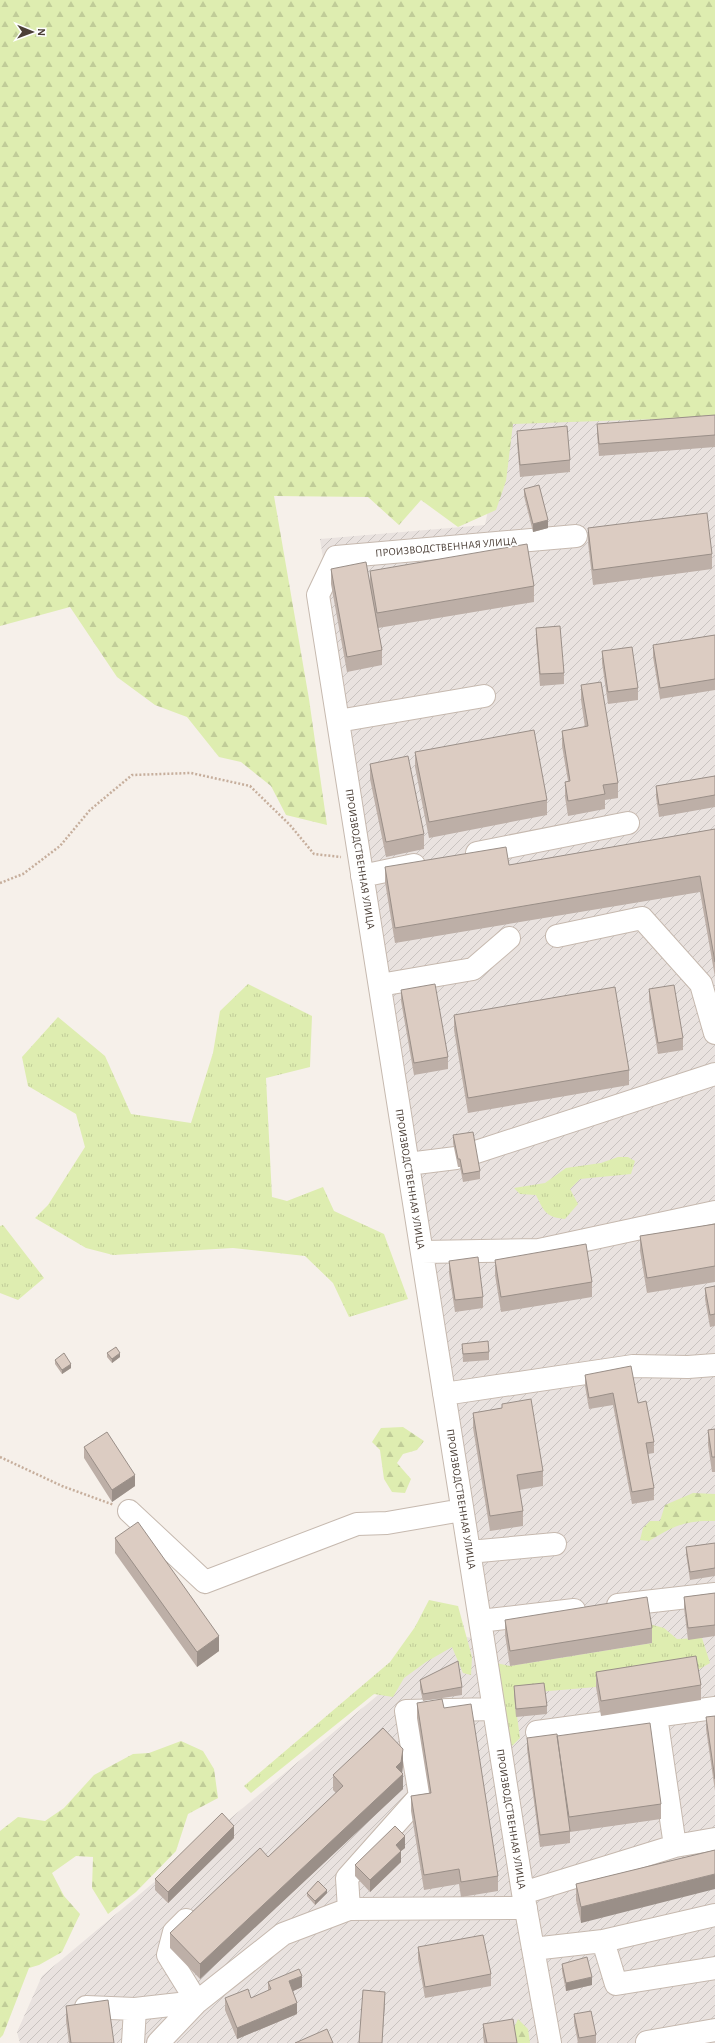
<svg xmlns="http://www.w3.org/2000/svg" width="715" height="2043" viewBox="0 0 715 2043" font-family="'Alegreya Sans',sans-serif">
<style>
.industrial{fill:url(#industrial-furrows)}
.grass{fill:url(#grass-tufts)}
.forest{fill:url(#forest-firs)}
.lines{fill:none;stroke-linecap:round;stroke-linejoin:round}
.minor-casing{stroke:#c6b9af;stroke-width:24}
.path{stroke:#c6ae9c;stroke-width:2.5;stroke-dasharray:2 2;stroke-linecap:butt}
.minor{stroke:#fff;stroke-width:22}
.wall{fill:#bdafa7}
.shaded-wall{fill:#9a8f88}
.building{fill:#dcccc2;stroke:#9a8f88}
.labels{text-anchor:middle;dominant-baseline:central;stroke-width:3.5;stroke-linejoin:round;paint-order:stroke}
.street-label{font-size:11px;fill:#4b3f37;stroke:#fff}
</style>
<defs>
<pattern id="industrial-furrows" width="10" height="10" patternUnits="userSpaceOnUse"><rect width="10" height="10" fill="#e9e2df"/><path d="M-1 1l2-2M0 10L10 0M9 11l2-2" fill="none" stroke="#c9c3c0"/></pattern>
<pattern id="grass-tufts" width="24" height="20" patternUnits="userSpaceOnUse"><rect width="24" height="20" fill="#deedb0"/><path d="M3 7l-1-3M5 7V3M7 7l1-3M15 17l-1-3M17 17v-4M19 17l1-3" fill="none" stroke="#c0cc98"/></pattern>
<pattern id="forest-firs" width="22" height="20" patternUnits="userSpaceOnUse"><rect width="22" height="20" fill="#deedb0"/><path d="M5 1l3.5 6h-7zM16 11l3.5 6h-7z" fill="#c0cc98"/></pattern>
</defs>
<rect width="100%" height="100%" fill="#f6f0ea"/>
<!-- industrial -->
<path class="industrial" d="M715 399V2043H561L490 1632 320 539 485 525 507 414Z
M451 1634 477 1639 541 2043H20L17 2032 42 1976Z"/>
<!-- grass -->
<path class="grass" d="M248 984 312 1016 310 1067 266 1078 272 1197 287 1201 323 1187 334 1211 384 1234 408 1299 349 1317 333 1283 305 1256 233 1248 113 1255 86 1248 35 1218 48 1205 85 1147 76 1114 28 1086 22 1057 58 1017 105 1056 131 1114 191 1123 213 1053 220 1011Z
M618 1157H628L635 1161 631 1174 580 1179 570 1189 578 1204 565 1219C545 1217 544 1211 536 1195L520 1194 514 1188 545 1183 566 1168 601 1163Z
M3 1225 44 1278 18 1300 0 1293V1226Z
M429 1600 458 1606 472 1657 471 1675 463 1673 452 1647 426 1662 404 1678 393 1697 374 1694 251 1793 244 1786 390 1662 415 1627Z
M649 1624 664 1628 677 1639 702 1638 710 1663 696 1671 596 1687 514 1694 520 1738 512 1746 503 1735 496 1663 510 1666 652 1643Z"/>
<!-- forest -->
<path class="forest" d="M0 0H715V417L513 424 506 481 496 510 458 527 421 500 399 525 368 497 274 496 309 699 327 825 286 815 271 786 241 762 219 757 187 717 155 705 117 677 70 607 0 626Z
M403 1427 424 1441 417 1450 403 1454 397 1463 411 1479 405 1493 392 1492 384 1479 380 1450 372 1442 381 1428Z
M693 1493 715 1494V1521C685 1520 674 1526 649 1541L640 1540 643 1528 650 1521H660L665 1505Z
M181 1741 203 1751 214 1769 218 1798 188 1814 176 1851 136 1892 108 1914 92 1888 93 1857 76 1856 52 1873 64 1896 80 1914 62 1952 39 1965 29 1968 3 2035 0 2038V1831L18 1817 45 1821 64 1808 94 1775 133 1754 149 1753Z
M518 2019 528 2029 530 2043H515L513 2030Z"/>
<g class="lines">
<defs>
<path id="minor" d="M338 721 484 696
M477 853 628 823
M362 876 414 865
M557 936 642 918 701 984 715 1033
M380 985 473 969 509 938
M476 1152 715 1074
M408 1164 456 1158
M422 1252 539 1250 715 1212
M444 1394 633 1366 688 1367 715 1365
M129 1511 205 1582 357 1524 387 1523 462 1510
M469 1552 555 1544
M618 1605 715 1594
M480 1621 574 1610
M656 1716 675 1846
M537 1732 715 1708
M523 1893 675 1846 715 1839
M349 1909 347 1878 420 1796 406 1711 494 1709
M603 1941 715 1915
M533 1949 603 1941 616 1984 715 1968
M86 2007 135 2009 133 2043
M135 2009 197 2002 283 1934 349 1909 526 1908
M647 2042 715 2030
M158 2043 197 2002 168 1955 174 1932 186 1920
M550 2043 523 1893 318 595 336 557 576 536"/>
</defs>
<!-- minor casing -->
<use href="#minor" class="minor-casing"/>
<!-- path -->
<path class="path" d="M0 883 23 874 60 846 90 810 132 775 191 773 250 786 290 825 314 854 341 857
M0 1457 62 1486 114 1505"/>
<!-- minor -->
<use href="#minor" class="minor"/>
</g>
<!-- wall -->
<path class="wall" d="M715 415V447L599 456 597 435V424Z
M517 431 570 460V472L520 477 517 443Z
M524 489 548 528 533 532 524 496Z
M588 528 712 554V569L593 585 588 543Z
M331 569 370 583V571L534 586V602L378 628 382 650V665L347 672 331 584Z
M536 628 564 673V684L540 686 536 640Z
M715 635V690L660 699 653 657V645Z
M602 651 638 688V700L608 704 602 663Z
M581 685 618 783V798L605 800V809L568 816 565 797V782L568 781 562 746V731L585 727 581 700Z
M415 752 547 800V815L429 838 415 767Z
M370 764 424 834V849L386 857 370 779Z
M715 776V807L659 817 656 797V786Z
M715 829V977L700 892 395 943 385 882V867L509 865Z
M649 989 683 1038V1050L658 1054 649 1000Z
M401 990 448 1057V1069L414 1075 401 1001Z
M454 1015 629 1070V1085L468 1113 454 1030Z
M453 1135 480 1171V1179L463 1182 460 1167H458L453 1143Z
M715 1224V1282L647 1293 640 1251V1236Z
M495 1260 592 1282V1297L501 1312 495 1275Z
M449 1261 483 1297V1308L455 1312 449 1273Z
M715 1286V1326L710 1327 705 1299V1288Z
M462 1344 489 1352V1360L463 1362Z
M107 1353 120 1357 112 1363 107 1357Z
M55 1360 71 1368 62 1374 55 1364Z
M585 1375 638 1403 654 1442V1453L648 1454 654 1488V1500L632 1504 613 1405 589 1409 585 1386Z
M502 1404 543 1471V1486L519 1490 523 1511V1526L490 1531 473 1428V1413L502 1408Z
M715 1429V1472H712L708 1445V1430Z
M84 1447 135 1486 112 1502 84 1458Z
M115 1538 219 1651 197 1667 115 1553Z
M715 1543V1576L690 1580 686 1554V1547Z
M715 1593V1636L688 1640 684 1608V1597Z
M505 1620 652 1628V1643L510 1666 505 1635Z
M596 1672 701 1685V1700L601 1716 596 1687Z
M420 1680 462 1687V1695L423 1701 420 1688Z
M514 1686 547 1706V1714L516 1717 514 1694Z
M417 1703 444 1708 498 1876V1891L461 1897 459 1884 424 1890 411 1811V1796L429 1793 417 1718Z
M715 1716V1791L706 1729V1717Z
M527 1738 557 1740 661 1804V1819L570 1832V1843L540 1847 527 1749Z
M403 1764 402 1773 403 1789 200 1979 170 1948V1933L268 1857 336 1793 333 1790V1775Z
M234 1838 168 1903 155 1890V1879Z
M405 1848 401 1851V1862L370 1892 355 1876V1865Z
M715 1850 581 1923 576 1900V1884Z
M307 1893H327L315 1905 307 1896Z
M418 1947 491 1974V1986L425 1998 418 1959Z
M562 1964 592 1985 566 1991 562 1971Z
M268 1982 302 1987 293 1991 297 2014 237 2039 225 2010V1998H251L268 1991Z
M66 2006 114 2043H69L66 2021Z
M574 2014 596 2035V2043H578L574 2022Z
M483 2024 517 2043H484L483 2036Z"/>
<!-- shaded-wall -->
<path class="shaded-wall" d="M548 520V528L533 532V524Z
M120 1353V1357L112 1363V1359Z
M71 1364V1368L62 1374V1370Z
M135 1475V1486L112 1502V1490Z
M219 1636V1651L197 1667V1652Z
M403 1749V1764L402 1775 403 1774V1789L200 1979V1964L396 1767Z
M234 1826V1838L168 1903V1892Z
M405 1836V1848L401 1851V1862L370 1892V1880L396 1845Z
M715 1874V1889L581 1923V1907Z
M327 1890V1893L315 1905V1901Z
M302 1976V1987L289 1993V1981Z
M592 1977V1985L566 1991V1983Z
M385 1992V2003L382 2043Z
M297 2003V2014L237 2039V2028Z"/>
<!-- building -->
<path class="building" d="M715 415V435L599 444 597 424Z
M567 426 570 460 520 465 517 431Z
M539 485 548 520 533 524 524 489Z
M707 513 712 554 593 570 588 528Z
M527 544 534 586 377 613 370 571Z
M366 562 382 650 347 657 331 569Z
M560 626 564 673 540 674 536 628Z
M715 635V679L660 688 653 645Z
M632 647 638 688 608 692 602 651Z
M601 682 618 783 603 785 605 794 568 801 565 782 570 781 562 731 588 726 581 685Z
M534 730 547 800 429 822 415 752Z
M408 756 424 834 386 842 370 764Z
M715 776V795L659 805 656 786Z
M715 829V962L700 876 395 928 385 867 506 847 509 865Z
M435 984 448 1057 414 1063 401 990Z
M674 985 683 1038 658 1043 649 989Z
M615 987 629 1070 468 1098 454 1015Z
M473 1132 480 1171 463 1174 460 1159H458L453 1135Z
M715 1224V1266L647 1278 640 1236Z
M586 1244 592 1282 501 1297 495 1260Z
M478 1257 483 1297 455 1300 449 1261Z
M715 1286V1314L710 1315 705 1288Z
M488 1341 489 1352 463 1354 462 1344Z
M116 1347 120 1353 112 1359 107 1353Z
M64 1353 71 1364 62 1370 55 1360Z
M631 1366 638 1403 646 1401 654 1442 646 1443 654 1488 632 1492 613 1393 589 1398 585 1375Z
M531 1399 543 1471 517 1475 523 1511 490 1516 473 1413 502 1408V1404Z
M715 1429V1457H712L708 1430Z
M107 1432 135 1475 112 1490 84 1447Z
M138 1522 219 1636 197 1652 115 1538Z
M715 1543V1568L690 1572 686 1547Z
M715 1593V1625L688 1628 684 1597Z
M647 1597 652 1628 510 1651 505 1620Z
M696 1656 701 1685 601 1701 596 1672Z
M458 1661 462 1687 423 1694 420 1680Z
M544 1683 547 1706 516 1709 514 1686Z
M442 1699 444 1708 471 1704 498 1876 461 1882 459 1869 424 1875 411 1796 431 1793 417 1703Z
M715 1716V1779L706 1717Z
M650 1723 661 1804 569 1817 557 1736Z
M383 1728 403 1749 401 1762 396 1767 403 1774 200 1964 170 1933 260 1848 268 1857 343 1786 333 1775Z
M557 1734 570 1831 540 1835 527 1738Z
M222 1813 234 1826 168 1892 155 1879Z
M395 1826 405 1836 396 1845 401 1851 370 1880 355 1865Z
M715 1850V1874L581 1907 576 1884Z
M318 1881 327 1890 315 1901 307 1893Z
M483 1935 491 1974 425 1987 418 1947Z
M587 1957 592 1977 566 1983 562 1964Z
M299 1969 302 1976 289 1981 297 2003 237 2028 225 1998 248 1989 251 1998 271 1989 268 1982Z
M363 1990 385 1992 382 2043H359Z
M108 2000 114 2043H71L66 2006Z
M591 2011 596 2035 579 2038 574 2014Z
M513 2019 517 2043H487L483 2024Z
M327 2029 333 2043H295Z"/>
<g class="labels">
<!-- street labels -->
<g class="street-label">
<text transform="translate(446 547) rotate(-5)">ПРОИЗВОДСТВЕННАЯ УЛИЦА</text>
<text transform="translate(360 859) rotate(81)">ПРОИЗВОДСТВЕННАЯ УЛИЦА</text>
<text transform="translate(410 1179) rotate(81)">ПРОИЗВОДСТВЕННАЯ УЛИЦА</text>
<text transform="translate(461 1499) rotate(81)">ПРОИЗВОДСТВЕННАЯ УЛИЦА</text>
<text transform="translate(511 1819) rotate(81)">ПРОИЗВОДСТВЕННАЯ УЛИЦА</text>
</g>
</g>
<!-- north arrow -->
<g transform="translate(32 32) rotate(91)" stroke="#ffffff" stroke-width="3" paint-order="stroke">
<path d="M0-3L7 15L0 10L-7 15Z" fill="#4b3f37"/>
<text y="-6" font-size="11" font-weight="bold" text-anchor="middle" fill="#4b3f37">N</text>
</g>
</svg>
